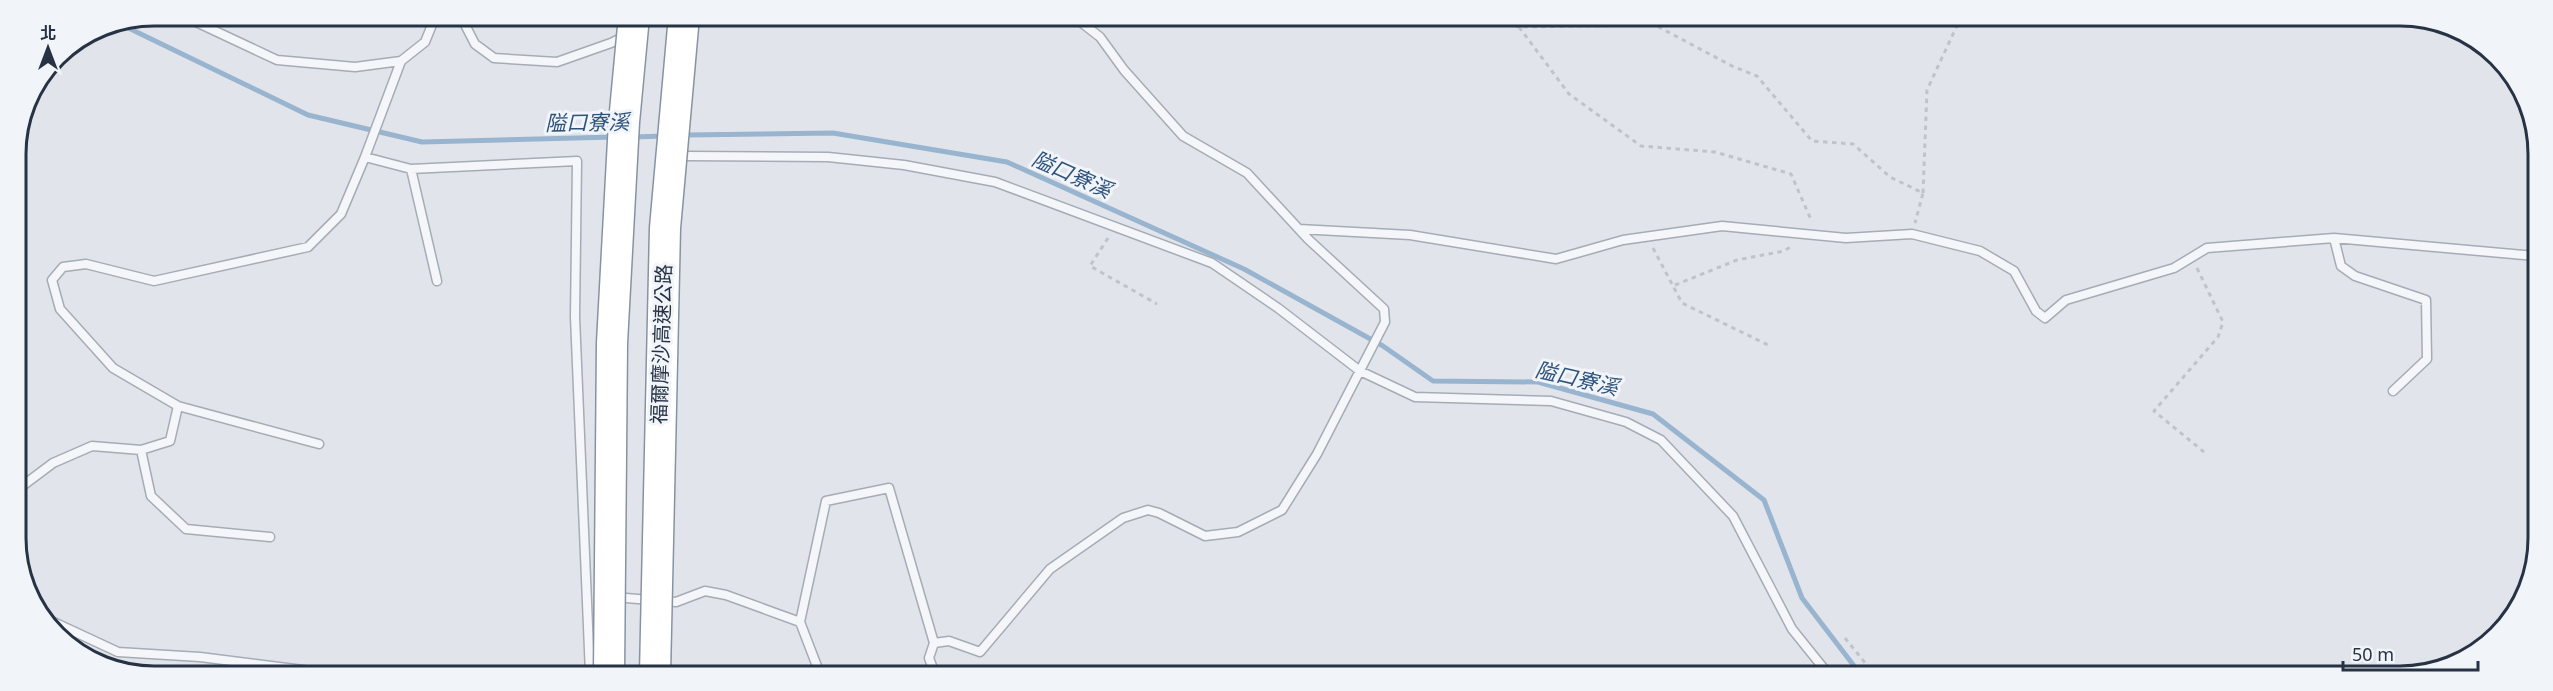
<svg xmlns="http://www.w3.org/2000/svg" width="2553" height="691" viewBox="0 0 2553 691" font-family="'Noto Sans','Noto Sans TC',sans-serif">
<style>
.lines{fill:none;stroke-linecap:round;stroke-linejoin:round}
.stream{stroke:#99b4cf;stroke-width:5}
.lane-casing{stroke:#a5acb6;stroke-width:11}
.path{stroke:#bfc3ca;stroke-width:3;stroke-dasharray:4.5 4.5;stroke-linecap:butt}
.lane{stroke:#f4f6f9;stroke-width:8}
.highway-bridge-casing{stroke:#8793a3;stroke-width:33;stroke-linecap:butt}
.highway-bridge{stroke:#fff;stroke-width:30}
.labels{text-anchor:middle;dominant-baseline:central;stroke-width:6;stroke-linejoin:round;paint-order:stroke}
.street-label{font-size:20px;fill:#273345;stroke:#f1f4f8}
.water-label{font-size:21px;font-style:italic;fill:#2d537d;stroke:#f1f4f8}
.rim{fill:none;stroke:#273345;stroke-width:3}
</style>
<rect width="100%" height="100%" fill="#e1e5eb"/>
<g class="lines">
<!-- stream -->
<path class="stream" d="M116 22 308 115 422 142 614 137
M684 135 833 133 1007 162 1244 269 1383 346 1433 381 1538 382 1653 414 1764 500 1802 598 1861 675
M633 137 665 136"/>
<defs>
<path id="lane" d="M181 15 277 60 355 67 401 61 425 42 436 15
M460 15 475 44 494 58 557 62 611 43 625 36
M917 16 956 21 971 16
M641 26 660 16
M686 156 828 157 904 165 995 182 1212 263 1278 308 1360 371 1415 397 1551 401 1626 422 1661 440 1733 516 1792 629 1829 675
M365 157 401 61
M411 169 437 281
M1299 229 1410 235 1556 259 1623 240 1722 226 1846 238 1912 234 1980 251 2014 271 2036 311 2045 318 2066 300 2174 268 2207 248 2334 238 2535 256
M2334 238 2341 266 2355 276 2426 300 2427 359 2393 391
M178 406 319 444
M141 450 151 496 186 529 270 537
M17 490 53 463 92 446 141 450 170 441 178 406 113 368 60 309 52 280 63 267 86 264 154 281 308 247 341 214 365 157 411 169 577 161 575 317 590 674
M613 597 676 602 705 591 726 595 800 622
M47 619 118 652 200 657 327 673
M820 674 800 622 826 501 889 488 934 643
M935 674 929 658 934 643 949 641 980 652 1050 569 1123 518 1148 510 1159 513 1205 536 1238 532 1282 510 1317 454 1385 322 1384 309 1308 239 1247 173 1183 136 1124 70 1100 37 1073 16"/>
</defs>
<!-- lane casing -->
<use href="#lane" class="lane-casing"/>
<!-- path -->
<path class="path" d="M1489 17 1519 27 1655 25 1732 66 1757 76 1812 141 1853 144 1890 177 1923 193 1915 223
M1519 27 1569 94 1641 146 1715 152 1791 174 1812 222
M1923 193 1927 90 1961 17
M1108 238 1090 266 1157 304
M1653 248 1682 303 1768 345
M2197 268 2223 322 2218 337 2154 411 2204 452
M1675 285 1737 260 1784 251 1792 246
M1845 638 1875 675"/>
<!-- lane -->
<use href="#lane" class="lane"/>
<defs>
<path id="highway-bridge" d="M609 674 612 343 624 122 634 16
M655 674 665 228 684 16"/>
</defs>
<!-- highway-bridge casing -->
<use href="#highway-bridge" class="highway-bridge-casing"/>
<!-- highway-bridge -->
<use href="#highway-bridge" class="highway-bridge"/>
</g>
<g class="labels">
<!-- street labels -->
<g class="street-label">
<text transform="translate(661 344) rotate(-88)">福爾摩沙高速公路</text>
</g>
<!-- water labels -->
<g class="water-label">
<text transform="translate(587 122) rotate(-1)">隘口寮溪</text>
<text transform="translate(1072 174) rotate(24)">隘口寮溪</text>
<text transform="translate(1577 378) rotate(13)">隘口寮溪</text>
</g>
</g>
<!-- crop -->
<path d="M0 0H2553V691H0ZM154 26H2400A128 128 0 0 1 2528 154V538A128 128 0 0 1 2400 666H154A128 128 0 0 1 26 538V154A128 128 0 0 1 154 26Z" fill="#f1f4f8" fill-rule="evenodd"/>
<path class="rim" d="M154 26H2400A128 128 0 0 1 2528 154V538A128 128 0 0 1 2400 666H154A128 128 0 0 1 26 538V154A128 128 0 0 1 154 26Z"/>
<!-- north arrow -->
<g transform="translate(48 48)" stroke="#f1f4f8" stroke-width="4.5" paint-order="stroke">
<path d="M0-4.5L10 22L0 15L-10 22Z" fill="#273345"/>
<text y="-9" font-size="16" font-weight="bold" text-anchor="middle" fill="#273345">北</text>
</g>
<!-- scale -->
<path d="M2343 661v9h135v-9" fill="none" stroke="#273345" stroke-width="3"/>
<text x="2352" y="661" font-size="18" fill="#273345" stroke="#f1f4f8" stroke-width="4.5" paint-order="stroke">50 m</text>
</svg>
